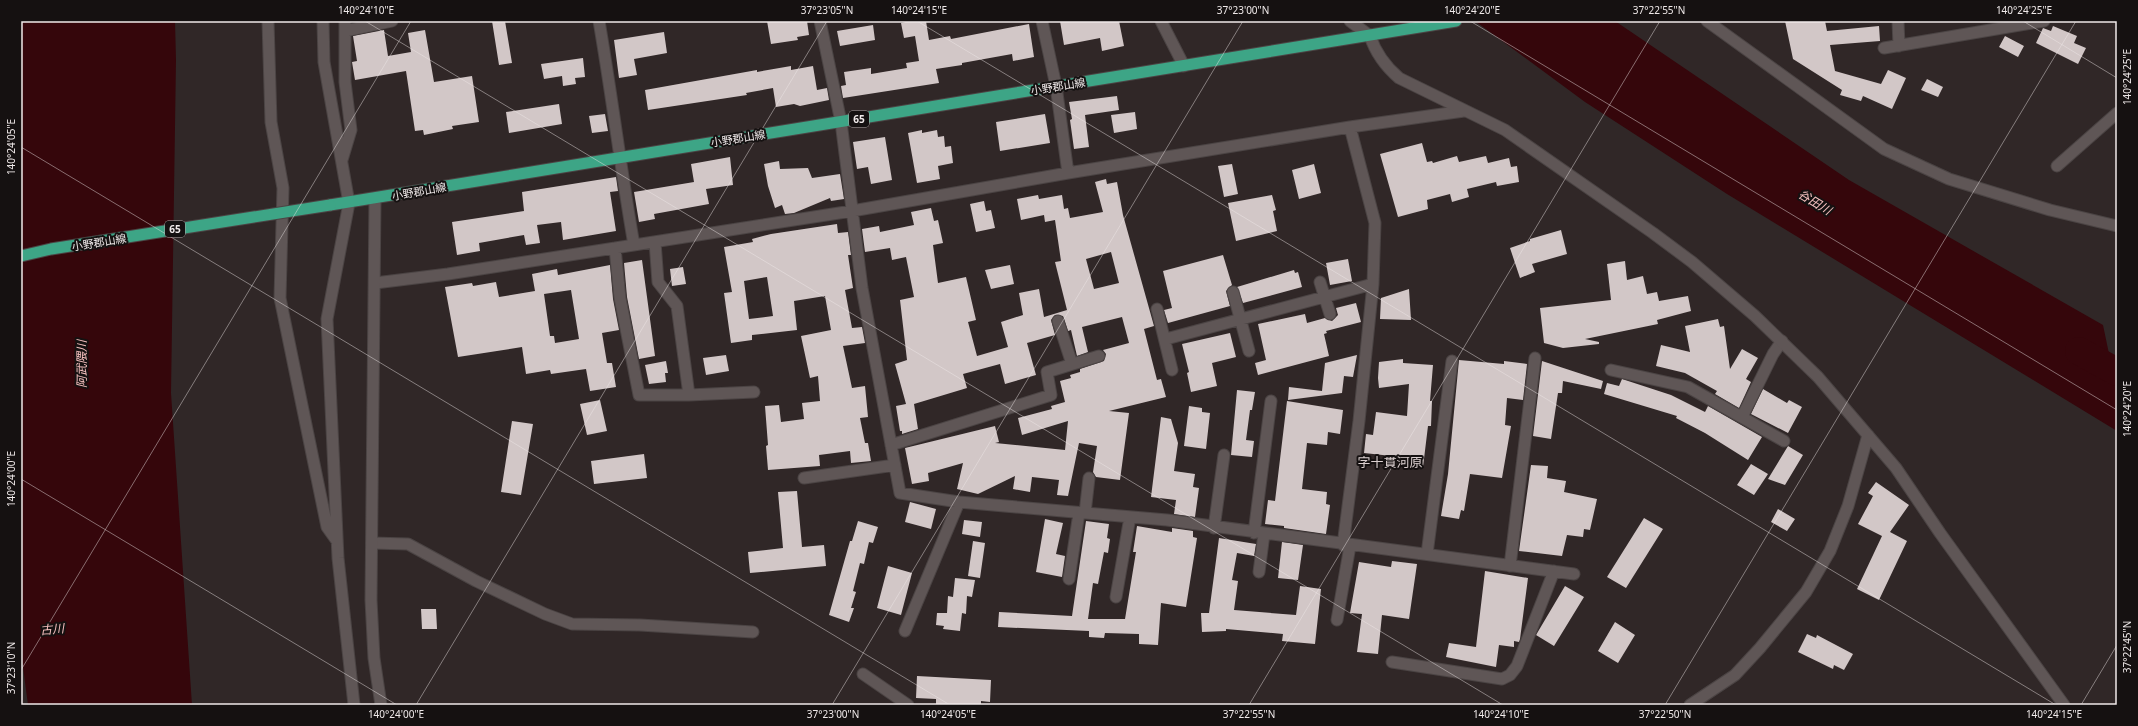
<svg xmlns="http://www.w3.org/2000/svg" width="2138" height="726" viewBox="0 0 2138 726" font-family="'Noto Sans','Noto Sans JP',sans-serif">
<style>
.water{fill:#35060b}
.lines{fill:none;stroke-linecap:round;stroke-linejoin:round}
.river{stroke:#35060b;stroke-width:28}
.building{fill:#d2c7c7;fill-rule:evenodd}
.minor-casing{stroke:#4b4444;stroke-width:13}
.tertiary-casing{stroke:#4b4444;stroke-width:13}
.primary-casing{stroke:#4b4444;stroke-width:13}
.minor{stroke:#5f5656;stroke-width:11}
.tertiary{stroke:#5f5656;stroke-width:11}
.primary{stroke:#3da586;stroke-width:11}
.primary-bridge-casing{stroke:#4b4444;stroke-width:13;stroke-linecap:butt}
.primary-bridge{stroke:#3da586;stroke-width:11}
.ticks{fill:none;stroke:#efe9e9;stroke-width:1;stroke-opacity:0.45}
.labels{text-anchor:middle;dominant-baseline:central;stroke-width:4;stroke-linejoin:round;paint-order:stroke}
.shield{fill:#151111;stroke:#aea8a8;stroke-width:1}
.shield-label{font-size:10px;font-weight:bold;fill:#efe9e9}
.street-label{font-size:11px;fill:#efe9e9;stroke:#151111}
.water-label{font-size:12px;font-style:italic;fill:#f8c2c1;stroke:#151111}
.quarter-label{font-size:13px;fill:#dbd0d0;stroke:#151111}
.neatline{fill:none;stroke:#efe9e9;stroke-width:1.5}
.ticks-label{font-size:10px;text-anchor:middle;fill:#efe9e9}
</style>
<rect width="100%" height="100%" fill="#302727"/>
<!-- water -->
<path class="water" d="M21 21H175L176 60 171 393 192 705H28L21 652Z
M1475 21H1615L1849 180 2103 325 2117 392V431L1727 194 1585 102Z"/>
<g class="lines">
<!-- river -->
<path class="river" d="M2079 351 2117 372"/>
</g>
<!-- building -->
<path class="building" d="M492 21H505L512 63 499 65Z
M767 21H807L809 35 797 37 798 40 771 44Z
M910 21H926L929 40 950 36 951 39 1029 24 1034 57 1013 61 1012 54 962 63V65L936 69 939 83 843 98 841 86 846 85 844 72 871 68V74L907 68 906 63 919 61 915 36 904 38 901 23Z
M1060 21H1119L1124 46 1102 51 1100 38 1064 45Z
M1785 21H1825L1827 31 1879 26 1880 41 1830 45 1835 71 1881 84 1888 70 1906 78 1892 109 1863 96 1861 101 1840 95 1842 90 1793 59Z
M873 25 875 40 840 46 837 31Z
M2053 26 2077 36 2074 43 2086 48 2078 64 2036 43 2043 28 2051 31Z
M384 30 388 56 411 52 408 33 425 30 434 82 472 76 479 122 452 126 453 129 424 135 423 130 415 131 406 71 355 80 352 62 357 61 353 36Z
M664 32 667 53 634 59 637 75 619 78 614 40Z
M2005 36 2024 46 2018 57 1999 47Z
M583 58 585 77 575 78 576 84 563 86 562 76 544 79 541 64Z
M791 66V70L813 66 817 90 827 88 829 100 800 106 794 104 776 107 773 88 746 93 747 95 648 110 645 90 757 70V72Z
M1927 79 1943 87 1938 97 1921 90Z
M1117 96 1119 110 1085 115 1089 147 1074 149 1070 120 1072 119 1069 102Z
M559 104 562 124 509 133 506 112Z
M1135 112 1137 129 1114 133 1111 115Z
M605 114 608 131 592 133 589 116Z
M1045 114 1050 143 1000 151 996 122Z
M922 130V133L937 130 938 137 944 136 945 147 951 146 953 163 938 166 940 179 917 183 908 133Z
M885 137 892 180 871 184 868 167 857 169 853 142Z
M1422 143 1427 162 1432 161 1433 163 1457 156 1459 162 1486 156 1488 163 1509 158 1511 167 1517 166 1519 182 1497 186 1496 182 1467 189 1469 197 1452 202 1450 194 1427 200 1428 209 1398 217 1380 154Z
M730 157 733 185 706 189 709 204 654 214 655 219 639 222 634 192 694 182 691 164Z
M779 161 780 169 808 168 812 178 840 174 844 199 831 201 830 198 794 213 785 214 782 205 775 208 768 186 764 164Z
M1232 164 1238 194 1224 197 1218 166Z
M1314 164 1321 193 1299 199 1292 170Z
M616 177 618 191 610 192 616 231 563 240 561 222 537 225 540 243 526 245 524 235 479 243 480 251 457 255 452 222 524 211 522 192Z
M1106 179 1107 184 1117 182 1123 215 1154 326 1144 329 1157 380 1161 379 1166 397 1109 411 1129 413 1120 480 1096 477 1093 472 1097 446 1079 443 1068 496 1057 495 1059 480 1032 477 1030 492 1013 489 1015 476 978 494 957 489 963 463 928 473 929 481 912 484 905 448 995 426 999 442 995 443 1065 450 1068 421 1022 435 1018 418 1052 409 1051 406 1065 402 1060 381 1071 378 1070 375 1080 372V369L1104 361 1106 354 1103 350 1129 343 1122 317 1082 327 1088 352 1077 356 1071 330 1068 331 1063 316 1055 315 1051 320 1055 335 1027 343 1036 375 1005 384 1000 364 963 374 967 388 914 404 918 429 902 434V431H900L896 406 906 404 895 364 907 360 900 300 914 297 906 257 892 260 890 248 865 252 862 229 879 226 880 232 914 225 911 212 931 208 934 221 938 220 943 243 933 245 938 283 966 277 976 320 968 322 977 356 1008 347 1001 322 1023 315 1019 293 1039 289 1044 317 1067 310 1055 262 1061 261 1055 220 1045 222 1044 215 1021 220 1017 199 1038 195 1039 199 1062 195 1064 209 1068 208 1070 218 1103 212 1095 182ZM1111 252 1119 283 1094 289 1086 259Z
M1272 195 1276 210 1273 211 1277 231 1236 241 1228 203Z
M984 201 986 211 991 210 995 228 976 232 970 204Z
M837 224 838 233 848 232 851 255H848L853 288 845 290 852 328 862 327 865 343 843 346 852 388 865 386 868 417 860 418 865 443H868L871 461 851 463 850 451 819 455 820 466 768 470 766 446 768 445 765 406 779 405 781 422 804 419 802 403 820 401 818 376 810 378 801 336 831 330 825 296 794 301 797 330 752 335V340L731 343 724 293 732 292 724 247 753 242 752 239 771 234ZM767 277 773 316 749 319 744 281Z
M1561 230 1567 254 1532 264 1535 272 1520 278 1510 248 1530 241V239Z
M1223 255 1232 285 1226 291 1230 306 1168 323 1164 310 1172 308 1163 271Z
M1348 259 1352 281 1330 285 1326 263Z
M642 260 655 356 639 359 627 297 624 263Z
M1625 261 1627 280 1643 276 1647 294 1657 292 1659 301 1688 296 1691 311 1657 320 1658 324 1585 339 1599 342V344L1563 348 1544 343 1540 308 1611 300 1607 264Z
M610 265 613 299 619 330 602 333 607 363H612L616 387 590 391 586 369 551 374 550 370 526 374 522 347 458 357 445 287 472 283 473 286 496 282 499 297 535 291 532 274 557 269 558 275ZM571 290 579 339 555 343 554 336H550L544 294Z
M1010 265 1014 284 991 289 985 270Z
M683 267 686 284 672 286 670 269Z
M1294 270 1295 273 1298 272 1302 287 1243 303 1237 287Z
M1409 289 1411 320 1380 319 1381 298Z
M1356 303 1361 322 1326 331 1327 333 1324 334 1329 356 1258 375 1255 363 1266 360 1258 324 1305 314 1307 323 1325 318 1332 321 1338 315 1336 308Z
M1718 319 1720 327 1724 326 1730 369 1742 349 1758 358 1746 379 1751 382 1739 408 1715 394 1717 391 1685 373 1656 366 1661 345 1690 352 1685 326Z
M1230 333 1236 357 1212 363 1217 386 1191 392 1187 373 1189 372 1182 344Z
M726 355 729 371 706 375 703 358Z
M1357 355 1353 377 1344 376 1342 393 1288 400 1289 387 1322 391 1325 363Z
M1403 359V363L1433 365 1430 401H1432L1431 426H1428L1423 467 1400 464 1401 457 1364 453 1366 434 1373 435 1376 412 1407 416 1409 384 1379 388 1378 378 1379 362Z
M1459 360 1504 364V361L1527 364 1523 400 1507 398 1505 425 1511 426 1502 478 1470 474 1464 511 1461 510 1459 519 1441 516 1448 474Z
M666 361 668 373H665L666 382 649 384 645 365Z
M1542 361 1603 381 1601 389 1563 381 1562 393H1558L1551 439 1533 436Z
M1622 379 1671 395 1705 412 1708 406 1762 437 1748 460 1705 433 1676 418 1677 416 1604 394 1607 383 1619 386Z
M1763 389 1787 403 1789 400 1802 407 1788 433 1751 414Z
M1237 390 1255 392 1252 410H1250L1246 440 1254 441 1252 457 1231 455Z
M600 400 607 431 587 435 580 404Z
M1287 401 1343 410 1340 434 1328 432 1327 445 1307 443 1302 489 1327 492 1326 504 1330 505 1326 534 1284 528V526L1265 524 1268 500 1275 501Z
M1189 406 1202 408V412L1210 413 1206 449 1184 446Z
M1161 417 1171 419 1178 443 1174 471 1195 474 1193 487 1199 488 1195 517 1174 514 1176 500 1151 497Z
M512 421 533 424 521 495 501 492Z
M1788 446 1803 455 1785 485 1768 479Z
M644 454 647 478 594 484 591 461Z
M1751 464 1768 474 1754 495 1737 485Z
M1531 465 1548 466 1547 478 1566 481 1564 492 1597 499 1590 530 1584 529 1583 537 1567 535 1562 556 1519 551Z
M1876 482 1909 505 1890 532 1907 541 1879 600 1857 589 1882 536 1858 524 1873 496 1868 493Z
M797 491 802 547 824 545 826 566 750 573 748 552 783 548 778 492Z
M910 502 936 509 931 529 905 522Z
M1778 509 1795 519 1787 531 1771 522Z
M1644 518 1663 529 1626 588 1607 577Z
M1045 519 1063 523 1056 554 1065 556 1062 577 1036 572Z
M964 520 982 522 980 537 962 534Z
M858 521 878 527 873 543 869 542 864 564 860 563 853 591 856 592 851 608H854L849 622 829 615 850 541H852Z
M1086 521 1109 524 1107 538 1110 539 1108 553 1104 552 1098 584 1093 583 1088 619H1125L1136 552H1133L1137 526 1172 532V528L1193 531V537L1197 538 1186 607 1161 603 1158 645 1139 644V634L1105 633 1104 638 1089 637V631L998 627 999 612 1072 616Z
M1219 538 1256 544 1254 556 1237 553 1232 580 1238 581 1234 610 1296 615 1300 586 1321 589 1315 644 1282 641 1283 634 1226 629V631L1202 632 1201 613H1209Z
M973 541 985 543 980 578 968 576Z
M1282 542 1303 545 1298 580 1278 578Z
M1392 561 1417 564 1409 619 1382 615 1378 654 1357 652 1362 614 1350 613 1359 562 1391 567Z
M888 566 912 573 901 615 877 608Z
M1485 571 1528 578 1520 639 1519 642 1514 641V647L1499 645 1496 667 1446 657 1449 643 1476 647Z
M955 578 975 580 972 597 967 596 966 614 962 613 960 631 943 629 944 626 936 625 937 613H947L948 596 953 597Z
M1565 586 1584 597 1554 646 1536 635Z
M421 609H436L437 629H422Z
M1615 622 1635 635 1618 663 1598 651Z
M1807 634 1816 638 1817 635 1853 654 1844 670 1834 665 1833 669 1798 652Z
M917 676 991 680 990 702 981 701V705H936V699L916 698Z"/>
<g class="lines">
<defs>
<path id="minor" d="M268 21 271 122 283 188 280 298 327 527 337 541
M323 21 324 62 349 203 327 319 338 558 354 705
M599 21C612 96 621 171 634 245
M820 21 841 122 862 288 900 493 959 502 1167 520 1574 574
M1042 21 1056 86 1068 173
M1161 21 1184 66
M1350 21 1370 36
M1707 21 1884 149 1949 179 2050 210 2117 226
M1898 21 1899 46
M345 31 392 21
M1884 48 2044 21
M342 160 351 130 345 82V21
M2057 166 2117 113
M655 242 658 282 677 306 689 395
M615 248 620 298 639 395H689L754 392
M1320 282 1330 314
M375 283 448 274 852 211 1068 173 1350 127 1464 111
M1233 292 1249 351
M1157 309 1172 370
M1058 321 1072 364
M1166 339 1373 284
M1611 370 1688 387 1784 441
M1742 417 1773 354 1782 341
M891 445 1051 395 1047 372 1099 356
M804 478 895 465
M1085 513 1089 478
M1214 528 1224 455
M1254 533 1271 401
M372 543 408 544 476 581 545 614 572 624 640 625 753 632
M1343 545 1359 421 1373 284 1375 223 1350 127
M1427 554 1452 361
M1510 566 1535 358
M1259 572 1264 534
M1069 579 1079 513
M1116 597 1130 517
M1337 620 1350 546
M905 631 959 502
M1392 662 1502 679 1510 675 1517 666 1554 571
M863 674 908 705"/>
<path id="tertiary" d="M1370 36C1376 54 1385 66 1399 78L1505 130 1653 233 1692 262 1755 316 1818 377 1896 468 1940 533 2064 705
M375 199 371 600 374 658 381 705
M1690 705 1735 675 1760 648 1806 592 1830 551 1848 506 1868 435"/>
<path id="primary" d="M330 205 1456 21"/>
</defs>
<!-- minor casing -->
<use href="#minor" class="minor-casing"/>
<!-- tertiary casing -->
<use href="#tertiary" class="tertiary-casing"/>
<!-- primary casing -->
<use href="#primary" class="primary-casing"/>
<!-- minor -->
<use href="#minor" class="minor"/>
<!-- tertiary -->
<use href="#tertiary" class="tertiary"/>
<!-- primary -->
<use href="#primary" class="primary"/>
<defs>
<path id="primary-bridge" d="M21 256 51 249 330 205"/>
</defs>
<!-- primary-bridge casing -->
<use href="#primary-bridge" class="primary-bridge-casing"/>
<!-- primary-bridge -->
<use href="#primary-bridge" class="primary-bridge"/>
</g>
<!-- ticks -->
<path class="ticks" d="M365 21 1503 705M917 21 2056 705M1470 21 2117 410M2023 21 2117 78M21 147 950 705M21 479 397 705M21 670 411 21M416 705 827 21M832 705 1243 21M1249 705 1660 21M1665 705 2076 21M2081 705 2117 645"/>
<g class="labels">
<!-- shield labels -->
<g class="shield">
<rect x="849" y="111" width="20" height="16" rx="3"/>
<rect x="165" y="221" width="20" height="16" rx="3"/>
</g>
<g class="shield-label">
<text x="859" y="119">65</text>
<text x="175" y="229">65</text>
</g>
<!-- street labels -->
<g class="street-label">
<text transform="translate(1058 86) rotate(-9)">小野郡山線</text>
<text transform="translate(738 138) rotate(-9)">小野郡山線</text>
<text transform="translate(419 191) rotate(-10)">小野郡山線</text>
<text transform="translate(99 242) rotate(-9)">小野郡山線</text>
</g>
<!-- water labels -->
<g class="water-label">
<text transform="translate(1815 202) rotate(31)">谷田川</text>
<text transform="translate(81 364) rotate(-90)">阿武隈川</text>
<text transform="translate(52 629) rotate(-5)">古川</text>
</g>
<!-- quarter labels -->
<g class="quarter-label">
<text x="1390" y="462">字十貫河原</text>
</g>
</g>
<!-- border -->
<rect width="2138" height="726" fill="none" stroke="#151111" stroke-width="44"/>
<rect x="22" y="22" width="2094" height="682" class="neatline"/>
<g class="ticks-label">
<text x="366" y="14">140°24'10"E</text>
<text x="827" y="14">37°23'05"N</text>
<text x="919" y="14">140°24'15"E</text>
<text x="1243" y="14">37°23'00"N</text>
<text x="1472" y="14">140°24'20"E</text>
<text x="1659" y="14">37°22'55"N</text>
<text x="2024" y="14">140°24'25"E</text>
<text transform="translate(2127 77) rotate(-90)" y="4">140°24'25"E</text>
<text transform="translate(11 147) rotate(-90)" y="4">140°24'05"E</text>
<text transform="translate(2127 409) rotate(-90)" y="4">140°24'20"E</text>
<text transform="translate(11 479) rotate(-90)" y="4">140°24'00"E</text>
<text transform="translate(2127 647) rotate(-90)" y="4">37°22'45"N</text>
<text transform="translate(11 668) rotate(-90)" y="4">37°23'10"N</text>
<text x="396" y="718">140°24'00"E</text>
<text x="833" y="718">37°23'00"N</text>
<text x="948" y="718">140°24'05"E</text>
<text x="1249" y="718">37°22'55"N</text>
<text x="1501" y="718">140°24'10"E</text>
<text x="1665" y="718">37°22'50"N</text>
<text x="2054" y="718">140°24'15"E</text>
</g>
</svg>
